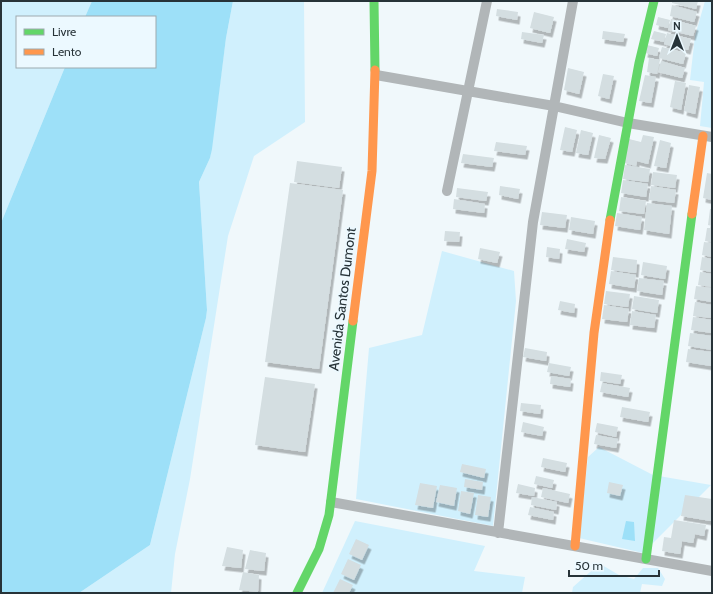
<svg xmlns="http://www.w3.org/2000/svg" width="713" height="594" viewBox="0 0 713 594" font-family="Cabin,sans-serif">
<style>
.green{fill:#d0f0fd}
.water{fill:#9de0f8}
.building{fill:#d4dee1;filter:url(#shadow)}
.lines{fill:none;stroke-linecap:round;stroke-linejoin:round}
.street{stroke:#b1b6b8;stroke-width:10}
.fast{stroke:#63d668;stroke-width:9}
.slow{stroke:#ff974d;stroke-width:9}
.labels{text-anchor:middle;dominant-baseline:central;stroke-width:3;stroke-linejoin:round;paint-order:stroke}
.street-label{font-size:14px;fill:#273338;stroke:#ecf9ff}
</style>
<defs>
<filter id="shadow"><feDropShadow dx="2.5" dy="4.5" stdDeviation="0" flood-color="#0004"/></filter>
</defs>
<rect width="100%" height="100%" fill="#f0f8fb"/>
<!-- green -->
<path class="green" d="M1 1H92L85 17H17V67H65L1 223Z
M233 1H304L305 122 254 156 228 236 190 479 175 554 171 593H79L150 545 206 318 207 310 199 182 210 158 226 38Z
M705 1H712V128L700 126 704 82 690 80 695 36Z
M442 251 514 271 516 301 493 526 356 499 369 348 422 335Z
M599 447 653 475 711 485 643 553 579 538 588 457Z
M355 521 485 546 474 571 525 577 522 593H322Z
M602 565 619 575 634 579 643 568H658L665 579 662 586 642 584 640 593H572L573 587 590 572Z"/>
<!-- water -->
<path class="water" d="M92 1H233L226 38 212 149 210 158 199 182 207 310 206 318 150 545 79 593H1V223L65 67H155V17H85Z
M626 521 634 522 635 541 622 539Z"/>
<!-- building -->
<path class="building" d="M672 1H698L696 9 672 3Z
M672 5 697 12 694 22 670 16Z
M497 9 518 12 517 20 496 16Z
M534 12 554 17 550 33 530 28Z
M658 17 670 20 668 28 656 25Z
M671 19 696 26 693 36 668 30Z
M603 31 625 34 623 42 602 39Z
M654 31 666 34 664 42 651 39Z
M522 32 544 35 542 43 521 39Z
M667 33 691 39 688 50 664 44Z
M647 45 659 48 657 56 645 53Z
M662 47 686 53 683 64 659 58Z
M649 58 660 60 657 74 647 72Z
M661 61 685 68 682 78 658 72Z
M568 68 584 72 579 94 564 90Z
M603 74 614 76 609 99 598 96Z
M645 75 656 77 651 103 639 101Z
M675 81 686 83 681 110 670 107Z
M689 85 700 87 695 114 684 111Z
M565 127 577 130 572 152 560 150Z
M581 130 593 133 588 155 576 153Z
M599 135 611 138 605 159 594 158Z
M643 135 654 137 648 164 637 161 636 166 624 163 629 139 641 142Z
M660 140 671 143 666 168 654 166Z
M496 142 527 146 525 155 494 151Z
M463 154 494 158 492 167 461 163Z
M297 161 342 167 339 188 294 182Z
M625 165 650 169 648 182 623 179Z
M653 172 677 175 675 188 651 185Z
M707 173 712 174V200L703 198Z
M623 180 648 184 646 197 621 193Z
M290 183 343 190 319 369 265 362Z
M500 186 520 189 518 199 499 195Z
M651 186 676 190 674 203 649 200Z
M457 188 488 192 486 201 456 197Z
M621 197 646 201 644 214 619 211Z
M454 199 485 204 484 213 453 209Z
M647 203 672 206 669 234 644 230Z
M710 209H712V226L708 225Z
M542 212 567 215 565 228 540 225Z
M617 213 642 217 640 230 615 226Z
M571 217 595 221 593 234 569 230Z
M707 228H712V242L705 241Z
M445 231 460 232 459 242 444 241Z
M567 239 586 243 584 252 565 249Z
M704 242 712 243V257L702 255Z
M547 247 560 249 559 259 546 257Z
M480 248 500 252 497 263 478 259Z
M613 257 637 260 636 273 611 270Z
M702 257 712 259V272L700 270Z
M643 262 667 266 665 279 641 275Z
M611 271 636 275 634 288 609 284Z
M700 272 712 274V287L698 285Z
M639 278 664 281 662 295 637 291Z
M696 286 712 288V302L694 299Z
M606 291 630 294 628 307 604 304Z
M634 296 659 300 657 313 632 309Z
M560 301 575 304 574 313 558 310Z
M695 302 712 305V318L693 316Z
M604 305 629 309 627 322 602 319Z
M632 311 656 315 654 328 630 325Z
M693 317 712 320V333L691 330Z
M690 333 712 336V350L688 346Z
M525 348 547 352 546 361 523 357Z
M688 349 712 352 711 366 686 362Z
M549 363 571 367 569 376 547 372Z
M601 372 622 375 620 384 600 381Z
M551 376 571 379 570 387 550 384Z
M265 377 315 384 305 452 255 445Z
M602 383 630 388 628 397 600 392Z
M521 403 541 405 540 414 520 411Z
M622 407 650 412 648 422 620 417Z
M523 422 544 427 542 436 521 432Z
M597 423 618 427 616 437 595 432Z
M596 435 618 439 616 448 594 444Z
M543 458 567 463 565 472 541 467Z
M462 464 486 469 484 478 460 472Z
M536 476 554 480 552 488 534 484Z
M465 479 483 482 482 490 464 487Z
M609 482 623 485 620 496 607 493Z
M420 483 437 486 433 508 415 505Z
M518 484 535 488 534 496 516 493Z
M440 485 457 488 454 506 436 502Z
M543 488 570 494 568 503 541 497Z
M461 491 474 493 470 514 458 511Z
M478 495 491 497 488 517 475 515Z
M685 495 712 499 711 521 681 516Z
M532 497 557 502 556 510 531 505Z
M530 507 554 512 553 520 528 515Z
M674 520 706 525 704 536 695 534 693 543 682 541 680 554 662 551 664 537 671 538Z
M356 539 369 545 362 560 349 554Z
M227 547 243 550 241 568 222 566Z
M250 550 266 553 264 571 245 569Z
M348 559 361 565 354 580 341 574Z
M243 572 259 575 258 592 239 590Z
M340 579 353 585 349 593H333Z"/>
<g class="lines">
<!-- street -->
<path class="street" d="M376 75 554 106 628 123 712 137
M447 191 487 1
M331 502 712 571
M498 533 533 222 573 1"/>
<!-- fast -->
<path class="fast" d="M374 1 375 70
M610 220 639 63 654 1
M646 559 692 214
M297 593 319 549 329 515 353 321"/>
<!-- slow -->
<path class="slow" d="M692 214 703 136
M353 321 372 171 375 70
M575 546 594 333 610 220"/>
</g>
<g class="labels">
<!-- street labels -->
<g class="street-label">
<text transform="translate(342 299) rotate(-83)">Avenida Santos Dumont</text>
</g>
</g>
<!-- border -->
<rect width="713" height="594" fill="none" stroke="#273338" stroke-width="4"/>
<!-- legend -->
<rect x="16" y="16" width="140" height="52" fill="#ecf9ff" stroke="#9daaaf"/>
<rect x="24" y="29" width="20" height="6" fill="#63d668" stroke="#9daaaf"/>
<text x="52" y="36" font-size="12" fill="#273338">Livre</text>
<rect x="24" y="49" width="20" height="6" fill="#ff974d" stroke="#9daaaf"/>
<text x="52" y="56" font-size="12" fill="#273338">Lento</text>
<!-- north arrow -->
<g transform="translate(677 36)" stroke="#ecf9ff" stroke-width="3" paint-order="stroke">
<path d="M0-3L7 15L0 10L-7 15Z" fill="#273338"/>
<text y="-6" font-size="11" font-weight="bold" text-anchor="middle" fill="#273338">N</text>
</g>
<!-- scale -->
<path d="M569 570v6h90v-6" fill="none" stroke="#273338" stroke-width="2"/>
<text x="575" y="570" font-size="12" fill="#273338" stroke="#ecf9ff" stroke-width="3" paint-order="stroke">50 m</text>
</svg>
